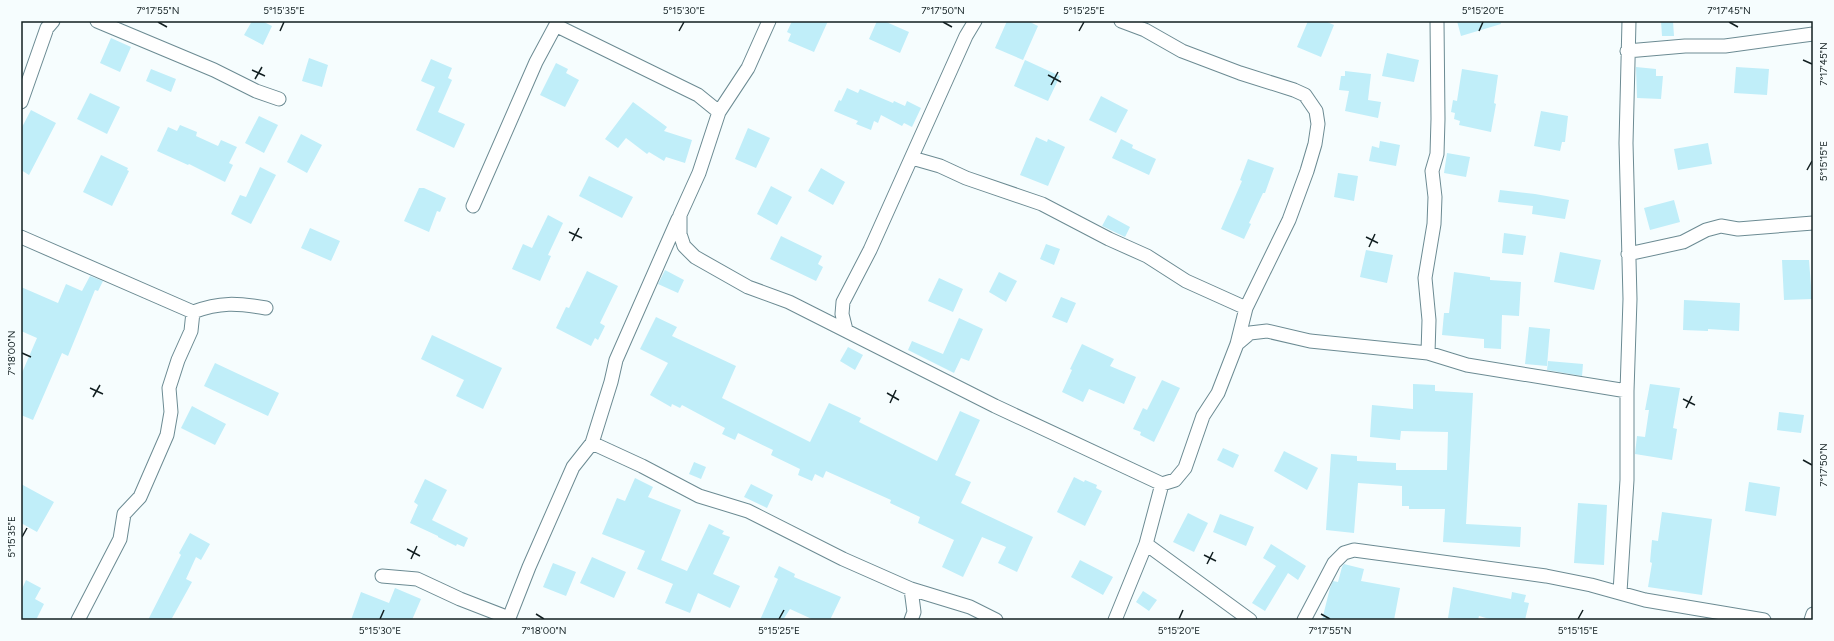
<svg xmlns="http://www.w3.org/2000/svg" width="1834" height="641" viewBox="0 0 1834 641" font-family="Figtree,sans-serif">
<style>
.building{fill:#c0eef9}
.lines{fill:none;stroke-linecap:round;stroke-linejoin:round}
.street-casing{stroke:#6c8b93;stroke-width:15}
.street{stroke:#fff;stroke-width:13}
.ticks{fill:none;stroke:#121f21;stroke-width:1.5}
.neatline{fill:none;stroke:#121f21;stroke-width:1.5}
.ticks-label{font-size:10px;text-anchor:middle;fill:#121f21}
</style>
<rect width="100%" height="100%" fill="#f6fdfe"/>
<!-- building -->
<path class="building" d="M252 21H262L272 26 263 45 244 35Z
M792 21H828L814 52 788 41 791 34 787 32Z
M877 21H884L909 32 900 53 869 39Z
M1007 21H1028L1038 26 1023 60 995 48Z
M1308 21H1325L1334 25 1321 57 1297 47Z
M1457 21H1500L1501 24 1461 36Z
M1661 21H1673L1674 36H1662Z
M111 38 131 47 120 72 100 63Z
M1387 53 1419 60 1414 82 1382 76Z
M309 58 328 65 322 87 302 81Z
M431 59 452 68 448 78 452 80 438 112 465 124 454 148 416 130 435 87 421 81Z
M1025 60 1060 76 1048 101 1014 86Z
M556 63 568 69 566 73 579 80 565 107 540 95Z
M1636 67 1656 69V76H1663L1661 99 1637 98Z
M1736 67 1769 69 1767 95 1734 93Z
M151 69 176 79 171 92 146 81Z
M1462 69 1498 75 1494 103 1496 104 1491 132 1459 125 1460 121 1454 119 1455 113 1451 112 1453 100 1457 101Z
M1345 71 1371 74 1368 100 1381 102 1378 118 1345 111 1349 91 1339 90 1341 76H1345Z
M847 88 858 93 860 89 893 103 894 101 905 106 907 101 921 108 912 127 904 123 902 126 881 115 878 123 874 121 871 130 856 124 858 121 834 111 839 100 841 101Z
M90 93 120 107 107 134 77 119Z
M1101 96 1128 110 1116 133 1089 120Z
M633 102 667 127 664 131 692 140 685 163 666 157 664 161 649 152 647 154 626 138 618 148 605 139Z
M31 110 56 123 29 175 21 170V129Z
M1541 111 1568 116 1565 142H1562L1560 151 1534 146Z
M259 116 278 125 264 153 245 143Z
M180 125 197 132 196 136 218 146 221 140 237 147 229 163 233 165 225 182 189 164 188 165 157 151 168 127 177 131Z
M748 128 770 138 756 168 735 159Z
M301 134 322 145 307 173 287 162Z
M1036 137 1047 142 1048 139 1065 147 1048 186 1020 175Z
M1121 139 1133 145 1132 148 1156 159 1149 175 1112 158Z
M1380 141 1400 145 1396 166 1369 161 1372 146 1379 148Z
M1708 143 1712 164 1678 170 1674 149Z
M1447 153 1470 157 1466 177 1444 173Z
M101 155 128 168 127 170 129 171 112 206 83 192Z
M1248 159 1274 168 1265 193H1263L1249 223 1251 224 1244 239 1221 229 1242 181 1240 180Z
M260 167 276 175 251 224 231 214 240 195 246 197Z
M821 168 845 182 833 205 808 191Z
M1338 173 1358 176 1354 201 1334 197Z
M589 176 633 197 622 218 579 196Z
M771 186 792 197 777 225 757 214Z
M419 188H424L446 198 440 212 437 211 429 232 404 221Z
M1500 190 1535 194 1569 200 1565 219 1532 214 1533 206 1498 202Z
M1674 200 1680 222 1650 230 1644 208Z
M548 215 563 223 548 255 551 256 540 281 512 269 523 244 532 248Z
M1108 215 1130 227 1125 237 1102 226Z
M310 228 340 241 331 261 301 248Z
M1504 233 1526 236 1523 255 1502 253Z
M781 236 822 256 818 264 823 267 816 281 770 259Z
M1046 244 1060 249 1054 265 1040 259Z
M1366 250 1393 255 1387 283 1360 277Z
M1560 252 1601 260 1594 290 1554 282Z
M1782 260H1809L1812 299 1784 300Z
M665 270 684 280 678 293 658 284Z
M587 271 618 286 600 323 605 326 598 340 595 338 591 346 556 328 566 307 569 308Z
M999 272 1017 281 1006 302 989 292Z
M1454 272 1490 277V280L1521 282 1519 316 1502 315 1501 349 1484 348V339L1442 335 1444 313H1449Z
M90 276 103 281 98 291 95 290 68 356 62 353 33 420 21 415V375L37 338 21 331V287L58 303 66 284 82 291Z
M939 278 963 289 953 312 928 301Z
M1061 297 1076 303 1067 323 1052 317Z
M1684 300 1740 303 1739 331 1708 329V331L1683 330Z
M656 317 677 327 672 336 736 366 722 398 810 442 829 403 861 418 859 422 937 461 960 411 980 420 955 475 971 482 961 503 1033 537 1017 572 998 563 1006 547 982 537 963 577 942 567 954 540 918 523 920 517 890 503 891 500 826 471 823 478 815 474 812 481 798 475 800 469 771 455 773 450 738 433 735 440 722 434 725 428 682 405 680 408 672 404 671 407 650 395 668 363 640 349Z
M959 318 983 329 969 361 961 358 954 373 908 350 912 341 943 354Z
M1529 327 1550 329 1547 366 1525 364Z
M432 335 502 368 483 409 456 396 464 380 421 359Z
M1082 344 1114 359 1110 366 1136 377 1124 404 1089 389 1083 402 1062 392 1072 370 1070 369Z
M848 347 863 355 855 370 840 361Z
M1548 361 1583 364 1582 376 1547 370Z
M215 363 279 393 268 416 204 386Z
M1162 380 1180 388 1154 442 1140 435 1141 432 1133 429 1143 408 1147 410Z
M1413 384 1435 385V391L1473 393 1466 524 1521 527 1520 547 1443 542 1445 509H1409V506H1402V486L1358 483 1354 533 1326 530 1331 454 1357 456V461L1396 463V470H1447L1448 432 1401 431 1400 440 1370 437 1372 405 1413 409Z
M1650 384 1680 388 1673 428 1677 429 1672 460 1635 454 1637 436 1645 437 1649 410H1645Z
M192 406 226 424 215 445 181 428Z
M1779 412 1804 415 1801 433 1777 430Z
M1223 448 1239 455 1233 468 1217 460Z
M1284 451 1318 468 1307 490 1274 471Z
M694 462 706 467 701 479 689 474Z
M1074 477 1084 482 1085 480 1097 485 1096 488 1102 491 1085 526 1057 512Z
M635 478 653 487 648 497 681 510 661 560 687 571 709 524 724 531 722 534 730 537 713 574 740 586 730 608 698 593 690 613 665 603 673 584 637 569 645 551 602 534 617 498 625 501Z
M425 479 447 490 432 520 468 538 464 547 457 544 456 546 438 537V536L410 523 418 505 414 502Z
M1749 482 1780 487 1776 516 1745 511Z
M21 484 54 502 37 532 21 523Z
M751 484 773 495 767 508 744 497Z
M1578 503 1607 505 1604 565 1574 563Z
M1662 512 1712 519 1702 595 1648 587 1652 563 1650 562 1652 540 1658 541Z
M1188 513 1208 523 1194 552 1173 542Z
M1220 514 1254 527 1246 546 1213 532Z
M190 533 210 544 201 560 196 557 186 579 192 582 171 620H148L181 555 179 553Z
M1271 544 1306 566 1298 580 1288 573 1265 611 1252 603 1276 566 1263 558Z
M592 557 626 572 614 598 580 583Z
M1080 560 1113 577 1103 595 1071 577Z
M553 563 576 572 566 596 543 587Z
M1344 564 1364 569 1361 581 1400 588 1394 620H1322L1330 588 1333 581 1338 582 1342 567Z
M779 566 795 574 794 577 841 597 830 620H814L790 609 783 620H760L778 579 774 577Z
M26 580 41 588 35 599 44 604 36 620H21V591Z
M1453 587 1511 599 1512 592 1526 595 1524 602 1529 603 1525 620H1493L1479 616 1478 620 1448 618Z
M395 588 421 599 412 620H351L361 592 389 603Z
M1143 591 1157 600 1149 611 1136 602Z"/>
<g class="lines">
<defs>
<path id="street" d="M97 21 214 70 256 91 279 99
M769 21 748 68 719 112 699 173 680 215V234L684 246 695 257 748 287 789 302 995 406 1162 484 1175 480 1185 468 1203 416 1218 393 1237 344 1246 308 1289 220 1307 171 1315 144 1318 124 1316 111 1305 95 1294 90 1240 73 1182 51 1145 30 1121 21
M557 26 698 95 719 112
M1627 51 1685 46H1725L1813 34
M21 102 47 28 53 21
M912 158 940 166 966 178 1042 204 1109 239 1147 256 1186 281 1246 308
M473 206 536 62 558 21
M678 219 616 360 611 382 592 443 642 466 699 496 748 511 843 559 911 589 970 607 996 620
M21 237 193 312C220 302 237 303 266 308
M1628 254 1683 242 1706 230 1721 226 1738 229 1813 223
M846 330 842 314 843 302 870 250 966 36 975 21
M1237 344 1250 333 1267 331 1310 341 1428 353 1467 365 1627 391
M1428 353 1429 320 1425 278 1434 224 1435 197 1432 171 1437 154 1438 119 1437 21
M1146 544 1250 620
M382 576 417 579 460 599 509 618 529 567 573 467 592 443
M911 589 914 612 911 620
M1620 592 1627 480V391L1630 299 1626 143 1629 21
M78 620 120 539 124 514 140 497 167 435 171 412 169 388 178 360 191 331 193 312
M1115 620 1146 544 1162 484
M1304 620 1334 563 1344 553 1354 550 1546 576 1591 585 1645 600 1764 620
M1811 620 1813 614"/>
</defs>
<!-- street casing -->
<use href="#street" class="street-casing"/>
<!-- street -->
<use href="#street" class="street"/>
</g>
<!-- ticks -->
<path class="ticks" d="M158 22 167 27M943 22 952 27M1729 22 1738 27M280 31 284 22M679 31 684 22M1079 31 1084 22M1479 31 1483 22M1803 60 1812 64M252 70 265 76M1048 75 1061 82M255 79 262 67M1051 85 1058 72M1807 170 1812 161M569 232 582 238M1366 237 1378 243M572 241 579 228M1369 247 1375 234M22 353 31 357M90 388 103 394M887 393 899 400M93 397 100 385M1683 399 1695 405M890 403 896 390M1686 408 1692 396M1803 460 1812 465M22 537 27 528M407 549 420 556M1204 555 1216 561M411 559 417 546M1207 564 1213 552M536 614 544 619M1321 614 1330 619M380 619 384 610M779 619 784 610M1179 619 1183 610M1578 619 1583 610"/>
<!-- border -->
<rect width="1834" height="641" fill="none" stroke="#f6fdfe" stroke-width="44"/>
<rect x="22" y="22" width="1790" height="597" class="neatline"/>
<g class="ticks-label">
<text x="158" y="14">7°17'55"N</text>
<text x="284" y="14">5°15'35"E</text>
<text x="684" y="14">5°15'30"E</text>
<text x="943" y="14">7°17'50"N</text>
<text x="1084" y="14">5°15'25"E</text>
<text x="1483" y="14">5°15'20"E</text>
<text x="1729" y="14">7°17'45"N</text>
<text transform="translate(1823 64) rotate(-90)" y="4">7°17'45"N</text>
<text transform="translate(1823 161) rotate(-90)" y="4">5°15'15"E</text>
<text transform="translate(11 353) rotate(-90)" y="4">7°18'00"N</text>
<text transform="translate(1823 465) rotate(-90)" y="4">7°17'50"N</text>
<text transform="translate(11 537) rotate(-90)" y="4">5°15'35"E</text>
<text x="380" y="634">5°15'30"E</text>
<text x="544" y="634">7°18'00"N</text>
<text x="779" y="634">5°15'25"E</text>
<text x="1179" y="634">5°15'20"E</text>
<text x="1330" y="634">7°17'55"N</text>
<text x="1578" y="634">5°15'15"E</text>
</g>
</svg>
